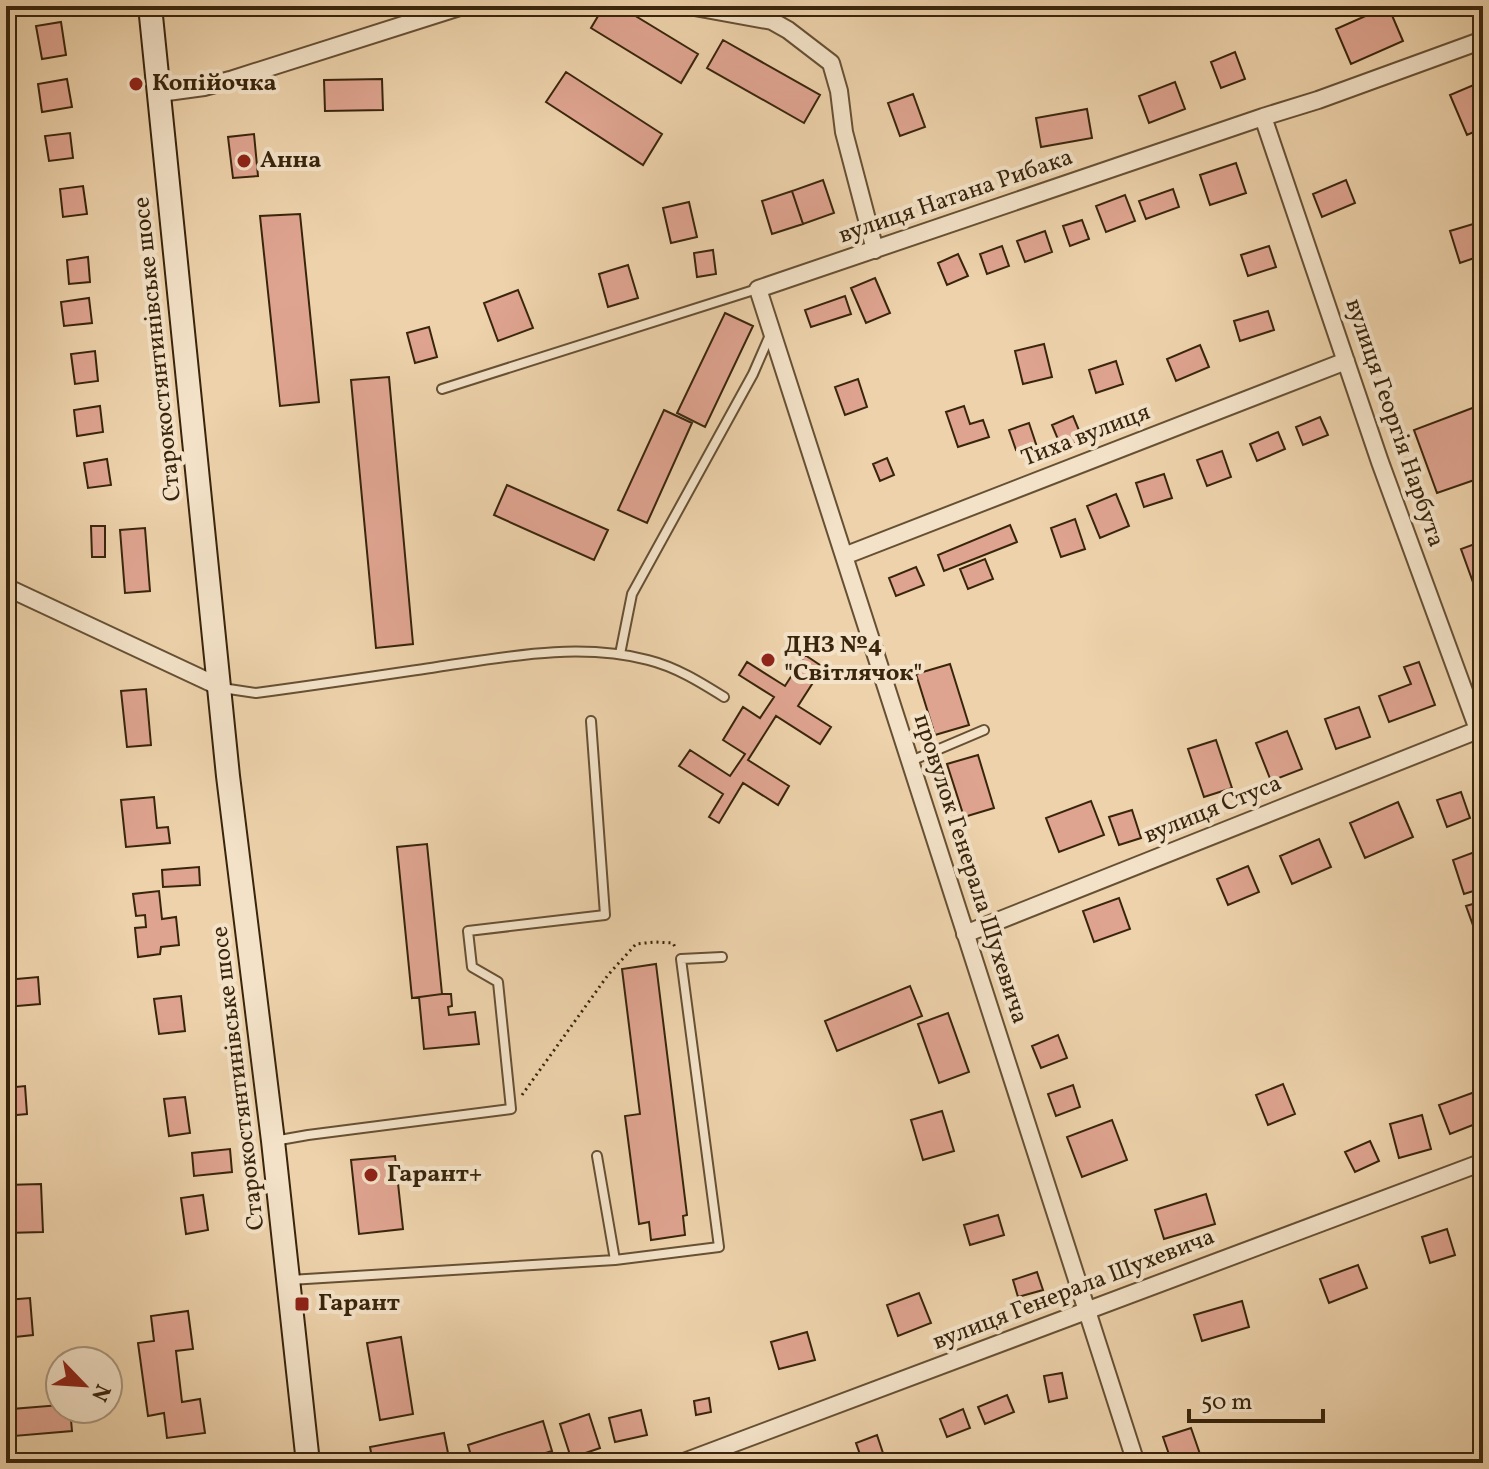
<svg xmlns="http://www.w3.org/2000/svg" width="1489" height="1469" viewBox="0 0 1489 1469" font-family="Vollkorn,serif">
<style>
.building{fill:#dfa490;stroke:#39250c;stroke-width:2}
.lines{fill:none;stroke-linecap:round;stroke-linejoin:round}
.lane-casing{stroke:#665034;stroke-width:12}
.street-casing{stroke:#665034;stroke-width:20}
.secondary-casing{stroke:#39250c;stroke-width:26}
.path{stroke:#39250c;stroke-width:3;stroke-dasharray:2 4;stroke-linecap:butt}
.lane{stroke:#f3e2c8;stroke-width:8}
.street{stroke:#f3e2c8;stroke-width:16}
.secondary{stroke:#f3e2c8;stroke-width:22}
.poi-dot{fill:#8f2418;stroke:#f3e2c8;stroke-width:3}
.labels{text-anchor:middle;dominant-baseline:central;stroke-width:8;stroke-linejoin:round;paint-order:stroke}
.poi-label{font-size:24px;font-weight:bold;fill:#39250c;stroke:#f3e2c8;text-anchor:start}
.street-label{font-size:24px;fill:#39250c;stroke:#f3e2c8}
</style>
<rect width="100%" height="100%" fill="#edd2ab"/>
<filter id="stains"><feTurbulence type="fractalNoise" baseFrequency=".0025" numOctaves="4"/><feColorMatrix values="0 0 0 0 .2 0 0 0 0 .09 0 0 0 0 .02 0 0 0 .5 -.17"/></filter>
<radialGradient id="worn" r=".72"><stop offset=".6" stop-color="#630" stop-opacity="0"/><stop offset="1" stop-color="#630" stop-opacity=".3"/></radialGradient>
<!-- building -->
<path class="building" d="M604 6H619L698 54 681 83 591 28Z
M1388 6 1403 41 1351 64 1336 29Z
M61 22 66 55 42 59 36 26Z
M723 40 820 95 804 123 707 68Z
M1235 52 1245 79 1221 88 1211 62Z
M566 72 662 134 643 165 546 102Z
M67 79 72 107 42 112 38 84Z
M382 79 383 110 325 111 324 80Z
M1483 81V128L1467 135 1450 95Z
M1175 82 1185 109 1149 123 1139 96Z
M913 94 925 127 900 136 888 103Z
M1087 109 1092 138 1041 147 1036 118Z
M70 133 73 158 49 161 45 136Z
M254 134 258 176 233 178 228 137Z
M1236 163 1246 193 1210 205 1200 175Z
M823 180 834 213 803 224 792 191Z
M1346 180 1355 203 1322 217 1313 194Z
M83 186 87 214 63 217 60 189Z
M1173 189 1179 207 1146 219 1139 201Z
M792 191 803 224 772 234 762 201Z
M1125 195 1135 221 1106 232 1096 206Z
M689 202 697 237 671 243 663 208Z
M300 214 319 402 280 406 260 216Z
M1082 220 1089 239 1070 246 1063 226Z
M1483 221V255L1460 263 1450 231Z
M1045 231 1052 252 1025 262 1017 241Z
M1002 246 1009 266 987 274 980 254Z
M1269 246 1276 267 1248 276 1241 255Z
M713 250 716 274 697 277 694 253Z
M958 254 968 276 947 285 938 263Z
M88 257 90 282 69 284 67 260Z
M628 265 638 298 608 307 599 274Z
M875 278 890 313 866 323 851 288Z
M518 290 533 328 498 341 484 303Z
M845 296 851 314 811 327 805 310Z
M89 298 92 323 64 326 61 302Z
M1268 311 1274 330 1240 341 1234 321Z
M725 313 753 326 705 427 677 413Z
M429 327 437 357 415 363 407 333Z
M1044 344 1052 377 1023 384 1015 351Z
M1200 345 1209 367 1176 381 1167 359Z
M95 351 98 381 75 384 71 354Z
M1116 361 1123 384 1096 393 1089 370Z
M389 377 413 644 376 648 351 380Z
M858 379 867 407 845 415 835 387Z
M1483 404V477L1437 493 1414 430Z
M100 406 103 432 77 436 74 410Z
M964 406 970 424 983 420 989 437 958 447 946 412Z
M664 410 692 423 647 523 618 510Z
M1073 416 1083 440 1062 449 1052 425Z
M1320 417 1328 435 1303 445 1296 427Z
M1029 423 1036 444 1016 450 1009 430Z
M1278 432 1285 449 1257 461 1250 444Z
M1222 451 1231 477 1207 486 1197 460Z
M887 458 894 475 880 481 873 464Z
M107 459 111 485 88 488 84 463Z
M1164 474 1172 498 1144 507 1136 483Z
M507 485 608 530 594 560 494 515Z
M1116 494 1129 526 1100 538 1087 506Z
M1075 519 1085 549 1061 557 1051 528Z
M1010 525 1017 542 944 571 938 555Z
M91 526H105V557H92Z
M145 528 150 591 125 593 120 530Z
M1483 541V610L1461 549Z
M985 559 993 579 968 589 960 569Z
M916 567 924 585 896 596 889 578Z
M805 655 823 667 798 706 831 727 820 744 776 716 748 760 789 786 778 805 743 783 719 823 709 817 723 794 679 766 690 750 730 776 745 754 723 740 743 707 760 718 774 697 739 675 747 662 785 686Z
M1419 662 1435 705 1389 722 1379 696 1411 684 1404 667Z
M950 664 969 725 935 735 916 674Z
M146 689 151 745 127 747 121 691Z
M1359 707 1370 737 1336 749 1325 719Z
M1287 731 1302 769 1271 781 1256 743Z
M1216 740 1232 788 1204 797 1188 749Z
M978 755 994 808 964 817 947 764Z
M1461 792 1470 818 1447 827 1437 800Z
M154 797 157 828 168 827 170 843 126 847 121 800Z
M1091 801 1104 835 1059 852 1046 818Z
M1398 802 1413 837 1365 858 1350 823Z
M1132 810 1141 838 1119 845 1109 817Z
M1319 839 1331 867 1292 884 1280 856Z
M427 844 442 994 412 998 397 847Z
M1480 850 1483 858V888L1464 894 1453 860Z
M1248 866 1259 892 1228 905 1217 879Z
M199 867 200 885 163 887 162 870Z
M159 891 162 919 176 917 179 945 161 947 160 954 138 957 135 928 146 927 145 915 136 916 133 894Z
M1119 898 1130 929 1094 942 1083 911Z
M1483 901V938L1478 939 1466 906Z
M656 964 687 1215 683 1216 685 1235 651 1240 649 1222 639 1224 625 1116 640 1114 622 969Z
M38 977 40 1004 6 1007V980Z
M910 986 922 1016 837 1051 825 1021Z
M442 994H451L452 1006 448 1007 449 1015 475 1012 479 1044 424 1049 419 997Z
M181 996 185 1031 159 1034 154 999Z
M948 1013 969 1072 939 1083 918 1024Z
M1058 1035 1067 1058 1041 1068 1032 1046Z
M1283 1084 1295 1114 1268 1125 1256 1095Z
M1073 1085 1080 1107 1056 1116 1048 1094Z
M25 1086 27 1114 6 1116V1088Z
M1483 1089V1121L1450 1134 1439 1105Z
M185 1097 190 1133 169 1136 164 1099Z
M942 1111 954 1151 923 1160 911 1120Z
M1422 1115 1431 1149 1399 1158 1390 1124Z
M1112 1120 1127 1160 1082 1177 1067 1137Z
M1370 1141 1379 1161 1355 1172 1345 1152Z
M230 1149 232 1172 194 1176 192 1153Z
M395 1156 403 1229 359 1234 351 1160Z
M41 1184 43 1232 6 1233V1185Z
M1206 1194 1215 1224 1164 1239 1155 1210Z
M203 1195 208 1230 186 1234 181 1198Z
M998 1215 1004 1235 970 1245 964 1225Z
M1447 1229 1455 1255 1430 1263 1422 1237Z
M1358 1265 1367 1288 1329 1303 1320 1279Z
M1037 1272 1043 1290 1018 1297 1013 1280Z
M919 1293 931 1323 898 1336 887 1305Z
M30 1298 33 1335 6 1338V1300Z
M1242 1301 1249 1327 1202 1341 1194 1315Z
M188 1311 193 1349 176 1351 182 1402 200 1399 205 1433 167 1438 164 1413 148 1416 138 1343 154 1341 151 1316Z
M807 1332 815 1360 779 1369 771 1342Z
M401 1337 413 1414 380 1420 367 1343Z
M1062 1373 1067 1398 1049 1402 1044 1376Z
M1007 1395 1014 1412 985 1424 978 1407Z
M709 1398 711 1412 696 1415 694 1401Z
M60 1405V1409H70L72 1431 14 1436 12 1409Z
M963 1409 970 1428 947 1437 940 1419Z
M641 1410 647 1435 615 1442 609 1418Z
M589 1414 600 1448 571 1458 560 1424Z
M543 1421 552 1451 514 1463H473L468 1445Z
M1191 1428 1200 1454 1172 1463 1163 1437Z
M444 1433 450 1463H373L370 1447Z
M877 1435 884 1456 863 1463 856 1443Z"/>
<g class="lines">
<defs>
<path id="lane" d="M442 389 757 289
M620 654 632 594 753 374 770 335
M222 688 256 693C316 685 376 676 437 667 505 657 579 642 648 660 676 667 700 682 724 697
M911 761 984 730
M274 1141 308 1135 511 1109 498 982 472 967 468 931 605 915 591 721
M597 1156 615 1260
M290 1280 615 1260 719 1247 681 959 722 957"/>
<path id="street" d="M689 6 772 21 788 30 831 63 839 91 844 132 875 250
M160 93 204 87 230 80 463 6
M1263 117 1380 462 1483 743
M844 556 1346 361
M6 587 220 687
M965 934 1478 730
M681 1463 1483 1162
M1136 1463 758 289 1263 117 1318 100 1483 40"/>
<path id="secondary" d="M150 6 228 776 273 1141 308 1463"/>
</defs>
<!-- lane casing -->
<use href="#lane" class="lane-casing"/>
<!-- street casing -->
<use href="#street" class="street-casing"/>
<!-- secondary casing -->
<use href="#secondary" class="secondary-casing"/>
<!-- path -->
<path class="path" d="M522 1095 608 975 636 944 655 942 673 943 676 949"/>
<!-- lane -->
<use href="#lane" class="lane"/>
<!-- street -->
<use href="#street" class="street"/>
<!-- secondary -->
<use href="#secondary" class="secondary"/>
</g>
<!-- markers -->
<g class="poi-dot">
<circle cx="136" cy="84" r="8"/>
<circle cx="244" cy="161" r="8"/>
<circle cx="768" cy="660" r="8"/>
<circle cx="371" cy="1175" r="8"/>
<rect x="294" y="1296" width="16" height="16" rx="4"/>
</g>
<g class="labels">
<!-- poi labels -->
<g class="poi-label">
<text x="152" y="84">Копійочка</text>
<text x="260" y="161">Анна</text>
<text x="784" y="646">ДНЗ №4<tspan x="784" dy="28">"Світлячок"</tspan></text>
<text x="387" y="1175">Гарант+</text>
<text x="318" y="1304">Гарант</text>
</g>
<!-- street labels -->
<g class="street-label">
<text transform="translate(956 197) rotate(-19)">вулиця Натана Рибака</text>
<text transform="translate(158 349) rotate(-96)">Старокостянтинівське шосе</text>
<text transform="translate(1394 423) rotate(71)">вулиця Георгія Нарбута</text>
<text transform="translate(1086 436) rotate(-21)">Тиха вулиця</text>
<text transform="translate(1213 810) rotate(-22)">вулиця Стуса</text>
<text transform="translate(970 869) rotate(72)">провулок Генерала Шухевича</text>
<text transform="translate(239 1078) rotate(-97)">Старокостянтинівське шосе</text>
<text transform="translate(1074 1290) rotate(-21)">вулиця Генерала Шухевича</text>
</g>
</g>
<!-- margin -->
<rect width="1489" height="1469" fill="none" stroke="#edd2ab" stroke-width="32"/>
<rect x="8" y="8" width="1473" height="1453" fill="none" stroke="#39250c" stroke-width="4"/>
<rect x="16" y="16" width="1457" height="1437" fill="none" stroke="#39250c" stroke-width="2"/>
<!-- north arrow -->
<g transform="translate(84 1385) rotate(115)"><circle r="38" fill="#f3e2c8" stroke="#a9967d" stroke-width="2"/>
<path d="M0-6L14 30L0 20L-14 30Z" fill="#8f2418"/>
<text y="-12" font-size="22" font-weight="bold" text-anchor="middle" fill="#39250c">N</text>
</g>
<!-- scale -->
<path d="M1189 1409v12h134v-12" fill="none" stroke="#39250c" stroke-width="4"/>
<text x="1201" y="1409" font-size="24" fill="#39250c" stroke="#f3e2c8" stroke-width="6" paint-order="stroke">50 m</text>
<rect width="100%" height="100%" filter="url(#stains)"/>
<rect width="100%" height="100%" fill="url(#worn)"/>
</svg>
